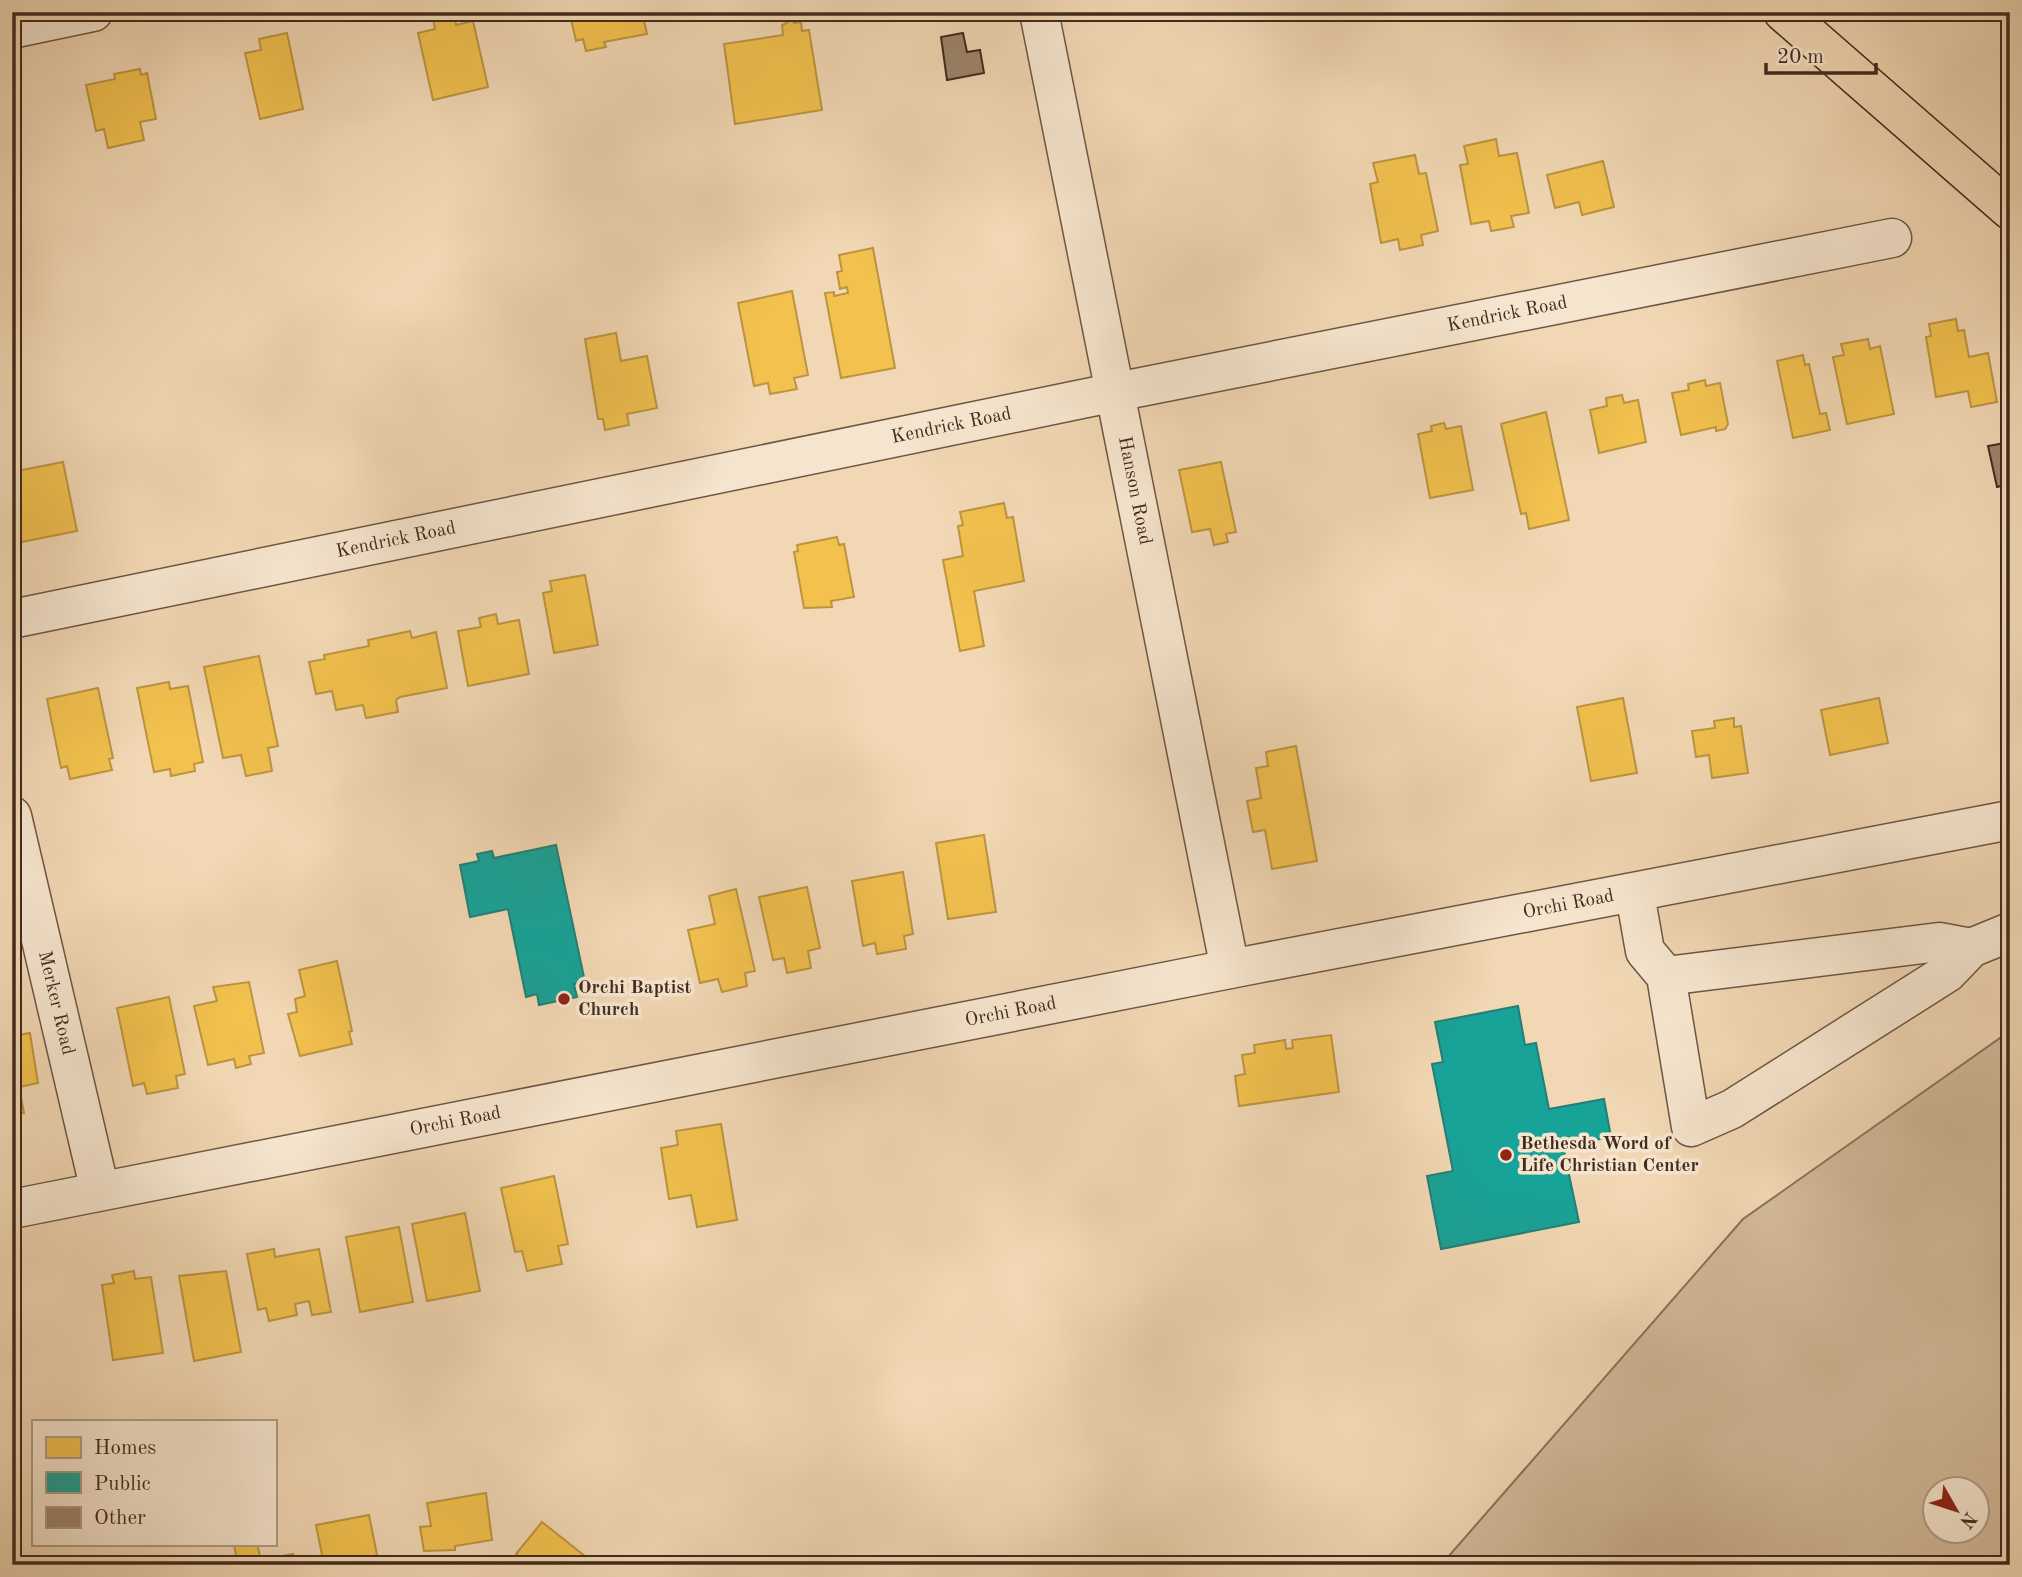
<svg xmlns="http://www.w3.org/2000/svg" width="2022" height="1577" viewBox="0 0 2022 1577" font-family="'Old Standard TT',serif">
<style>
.green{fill:#d3ba9a;stroke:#8a725c;stroke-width:2;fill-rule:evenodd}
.homes{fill:#f2c14e;stroke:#bd9440;stroke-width:2}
.public{fill:#17a398;stroke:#247f74;stroke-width:2}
.building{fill:#9d846c;stroke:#412b1f;stroke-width:2}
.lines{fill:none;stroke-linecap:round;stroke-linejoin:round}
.minor-casing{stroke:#6d5644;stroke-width:41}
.major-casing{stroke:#412b1f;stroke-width:41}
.minor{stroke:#f6e5ce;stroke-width:38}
.major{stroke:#f1d7b3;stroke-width:38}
.poi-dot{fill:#8f2418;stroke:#f6e5ce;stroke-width:2.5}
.labels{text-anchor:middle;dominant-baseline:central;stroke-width:7;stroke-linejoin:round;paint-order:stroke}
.street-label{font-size:19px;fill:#412b1f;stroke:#f6e5ce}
.poi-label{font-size:19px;font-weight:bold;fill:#412b1f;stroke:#f6e5ce;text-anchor:start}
</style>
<rect width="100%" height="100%" fill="#f1d7b3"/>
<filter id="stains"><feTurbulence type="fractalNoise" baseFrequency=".00286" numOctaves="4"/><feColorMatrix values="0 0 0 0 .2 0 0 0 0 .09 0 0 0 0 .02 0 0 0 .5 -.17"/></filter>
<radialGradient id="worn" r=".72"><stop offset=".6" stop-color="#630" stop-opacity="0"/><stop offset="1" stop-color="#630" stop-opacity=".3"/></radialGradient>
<!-- green -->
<path class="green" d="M2010 1031V1565H1441L1743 1219ZM1934 1490H1976V1532H1934Z"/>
<!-- homes -->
<path class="homes" d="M594 12H642L647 34 604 42 606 47 586 51 583 39 576 41 571 19Z
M454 14 456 25 473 21 488 87 433 100 418 33 435 29 433 19Z
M794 19V23L801 22 802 31 809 30 822 110 735 124 724 44 783 35 782 25Z
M287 33 303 109 260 119 245 53 261 50 259 39Z
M140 69 141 75 147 73 156 119 140 122 144 140 108 148 104 129 96 131 86 85 115 79 114 74Z
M1496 139 1499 156 1517 153 1529 213 1511 216 1514 227 1491 231 1489 221 1471 224 1460 165 1468 164 1464 146Z
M1415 155 1419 174 1426 173 1438 231 1421 235 1423 245 1400 250 1398 239 1381 243 1370 184 1378 182 1373 163Z
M1603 161 1614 207 1582 215 1579 202 1555 208 1547 175Z
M873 248 895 368 841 378 825 293 834 292V296L848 293 847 287 840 289 837 272 842 271 839 255Z
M792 291 808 375 794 378 797 389 770 394 768 383 754 386 738 303Z
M1956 319 1958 331 1964 330 1969 357 1988 353 1997 402 1971 407 1968 391 1936 397 1926 337 1931 336 1929 324Z
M616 333 621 361 647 356 657 408 627 414 629 425 605 430 603 419H598L585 339Z
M1868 339 1870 349 1880 346 1894 414 1847 424 1833 357 1844 355 1841 344Z
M1803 355 1805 365 1809 364 1820 414 1826 413 1830 430 1793 438 1777 361Z
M1705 380 1706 386 1720 383 1728 424 1725 429 1716 431V427L1681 435 1672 393 1689 390 1688 384Z
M1622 395 1624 403 1638 400 1646 442 1599 453 1590 410 1607 406 1606 398Z
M1546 412 1569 520 1529 529 1526 513 1521 514 1501 424Z
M1444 423 1446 429 1461 426 1473 490 1430 498 1418 434 1432 431 1431 426Z
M63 462 77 531 12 544V472Z
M1221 462 1236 532 1226 534 1228 542 1214 545 1210 529 1192 532 1179 470Z
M1004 503 1007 518 1013 517 1024 581 974 591 984 646 960 651 943 560 963 556 958 526 963 525 960 512Z
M837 537 839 545 844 544 854 597 831 601 832 607 804 608 794 552 798 551 797 545Z
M585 575 598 645 554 653 543 593 552 591 550 581Z
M496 614 498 624 519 620 529 674 468 686 458 631 481 627 479 618Z
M410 631 412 638 436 632 447 688 400 697 396 700 398 712 366 718 363 705 336 710 332 691 316 694 309 662 325 659 324 655 369 646 368 640Z
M259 656 278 746 268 748 272 771 246 776 241 755 223 758 204 667Z
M169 682 170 689 188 686 203 762 194 764 195 771 171 776 170 769 154 772 137 688Z
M98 688 113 758 109 759 112 770 70 779 67 766 61 768 47 699Z
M1623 698 1637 773 1591 781 1577 707Z
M1879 698 1888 743 1830 755 1821 710Z
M1734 718V727L1741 726 1748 773 1712 778 1709 755 1696 757 1692 731 1715 728 1714 721Z
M1296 746 1317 861 1272 869 1265 830 1253 832 1247 801 1261 798 1256 768 1268 766 1266 752Z
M984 835 996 912 948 919 936 843Z
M903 872 913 934 904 936 906 949 877 954 875 943 863 946 852 881Z
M807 887 820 948 808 951 811 968 787 973 784 958 773 960 759 897Z
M736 889 755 971 745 973 747 986 722 992 718 979 700 983 688 930 715 924 709 896Z
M337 961 352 1031 349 1032 352 1044 300 1056 288 1014 297 1012 295 999 305 996 299 970Z
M249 982 264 1053 249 1056 251 1064 236 1068 234 1059 208 1065 194 1006 217 1001 213 987Z
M169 997 185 1074 176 1076 178 1088 147 1094 144 1083 133 1086 117 1008Z
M30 1033 38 1083 19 1087 24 1113 12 1115V1036Z
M1331 1035 1339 1092 1239 1106 1235 1076 1245 1074 1242 1055 1255 1053 1254 1045 1285 1040 1286 1049 1293 1048 1292 1040Z
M721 1124 737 1220 697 1227 691 1195 669 1199 661 1148 678 1145 676 1131Z
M554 1176 568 1244 558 1246 562 1264 527 1271 522 1251 515 1252 501 1188Z
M465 1213 480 1291 427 1301 412 1224Z
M399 1227 413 1302 360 1312 346 1237Z
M274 1249 275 1257 319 1249 331 1312 312 1315 309 1301 295 1304 297 1315 269 1321 266 1308 258 1310 247 1254Z
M134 1271 135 1279 151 1277 163 1353 113 1360 102 1285 114 1283 112 1275Z
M226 1271 241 1352 194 1361 179 1276Z
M486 1493 492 1540 455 1546V1550L424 1551 420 1527 431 1526 427 1503Z
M369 1515 379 1565H324L316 1525Z
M542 1522 595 1564 594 1565 524 1562 516 1554Z
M257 1544 261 1560 293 1554 295 1565H238L234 1545Z
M208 1559 209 1565H177Z"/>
<!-- public -->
<path class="public" d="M556 845 585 982 574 984 577 997 539 1005 537 994 526 997 508 909 470 917 460 865 479 861 477 854 492 851 494 858Z
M1518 1006 1525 1045 1536 1043 1549 1109 1604 1099 1611 1137 1563 1146 1579 1222 1441 1249 1427 1176 1453 1171 1432 1064 1443 1062 1435 1022Z"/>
<!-- building -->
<path class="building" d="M963 33 967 52 980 50 984 73 947 80 941 37Z
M2010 442V484L1997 487 1988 446Z"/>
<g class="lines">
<defs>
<g id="minor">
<path id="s1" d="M1039 12 1230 969"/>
<path d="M12 29 93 12"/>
<path id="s2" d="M12 619 1116 392 1892 238"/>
<path id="s3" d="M12 816 100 1191"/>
<path d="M1635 894 1645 951 1666 976 1691 1127 1732 1109 1947 973 1971 948 2010 932"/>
<path d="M1666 976 1939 942 1971 948"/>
<path id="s4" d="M12 1209 1230 969 2010 820"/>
</g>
<path id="major" d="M1783 12 2010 210"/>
</defs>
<!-- minor casing -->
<use href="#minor" class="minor-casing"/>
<!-- major casing -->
<use href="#major" class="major-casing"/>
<!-- minor -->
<use href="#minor" class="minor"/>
<!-- major -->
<use href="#major" class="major"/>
</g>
<!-- markers -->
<g class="poi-dot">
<circle cx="564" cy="999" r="7"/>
<circle cx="1506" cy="1155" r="7"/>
</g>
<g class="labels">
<!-- street labels -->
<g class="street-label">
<text stroke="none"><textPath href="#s2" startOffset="1526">Kendrick Road</textPath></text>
<text stroke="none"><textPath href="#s2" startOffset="959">Kendrick Road</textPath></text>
<text stroke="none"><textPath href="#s1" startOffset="488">Hanson Road</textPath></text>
<text stroke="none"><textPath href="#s2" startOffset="392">Kendrick Road</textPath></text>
<text stroke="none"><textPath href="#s4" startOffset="1586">Orchi Road</textPath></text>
<text stroke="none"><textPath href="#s3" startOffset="192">Merker Road</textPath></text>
<text stroke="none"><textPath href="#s4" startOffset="1018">Orchi Road</textPath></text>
<text stroke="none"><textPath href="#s4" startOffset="452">Orchi Road</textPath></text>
</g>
<!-- poi labels -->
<g class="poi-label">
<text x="578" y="988">Orchi Baptist<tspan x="578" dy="22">Church</tspan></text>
<text x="1520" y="1144">Bethesda Word of<tspan x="1520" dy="22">Life Christian Center</tspan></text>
</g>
</g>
<!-- margin -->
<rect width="2022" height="1577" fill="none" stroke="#f1d7b3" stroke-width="42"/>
<rect x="14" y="14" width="1994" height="1549" fill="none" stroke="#412b1f" stroke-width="3.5"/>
<rect x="21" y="21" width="1980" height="1535" fill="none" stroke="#412b1f" stroke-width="2"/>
<!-- legend -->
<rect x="32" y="1420" width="245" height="126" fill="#f6e5ce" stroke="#ae9b88" stroke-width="2"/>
<rect x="46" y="1437" width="35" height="21" fill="#f2c14e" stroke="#ae9b88" stroke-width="2"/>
<text x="94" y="1454" font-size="21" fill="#412b1f">Homes</text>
<rect x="46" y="1472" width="35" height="21" fill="#17a398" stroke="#ae9b88" stroke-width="2"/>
<text x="94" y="1490" font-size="21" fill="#412b1f">Public</text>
<rect x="46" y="1507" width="35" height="21" fill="#9d846c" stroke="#ae9b88" stroke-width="2"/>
<text x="94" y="1524" font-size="21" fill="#412b1f">Other</text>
<!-- north arrow -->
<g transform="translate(1956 1510) rotate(129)"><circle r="33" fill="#f6e5ce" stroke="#ae9b88" stroke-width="2"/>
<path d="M0-5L12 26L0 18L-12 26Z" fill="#8f2418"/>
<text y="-10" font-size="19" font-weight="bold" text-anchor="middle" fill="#412b1f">N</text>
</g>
<!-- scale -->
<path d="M1766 63v10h110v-10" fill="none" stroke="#412b1f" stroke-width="3.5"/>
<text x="1777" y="63" font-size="21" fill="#412b1f" stroke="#f6e5ce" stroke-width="5" paint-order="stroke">20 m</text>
<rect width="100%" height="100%" filter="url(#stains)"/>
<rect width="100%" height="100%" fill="url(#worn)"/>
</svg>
